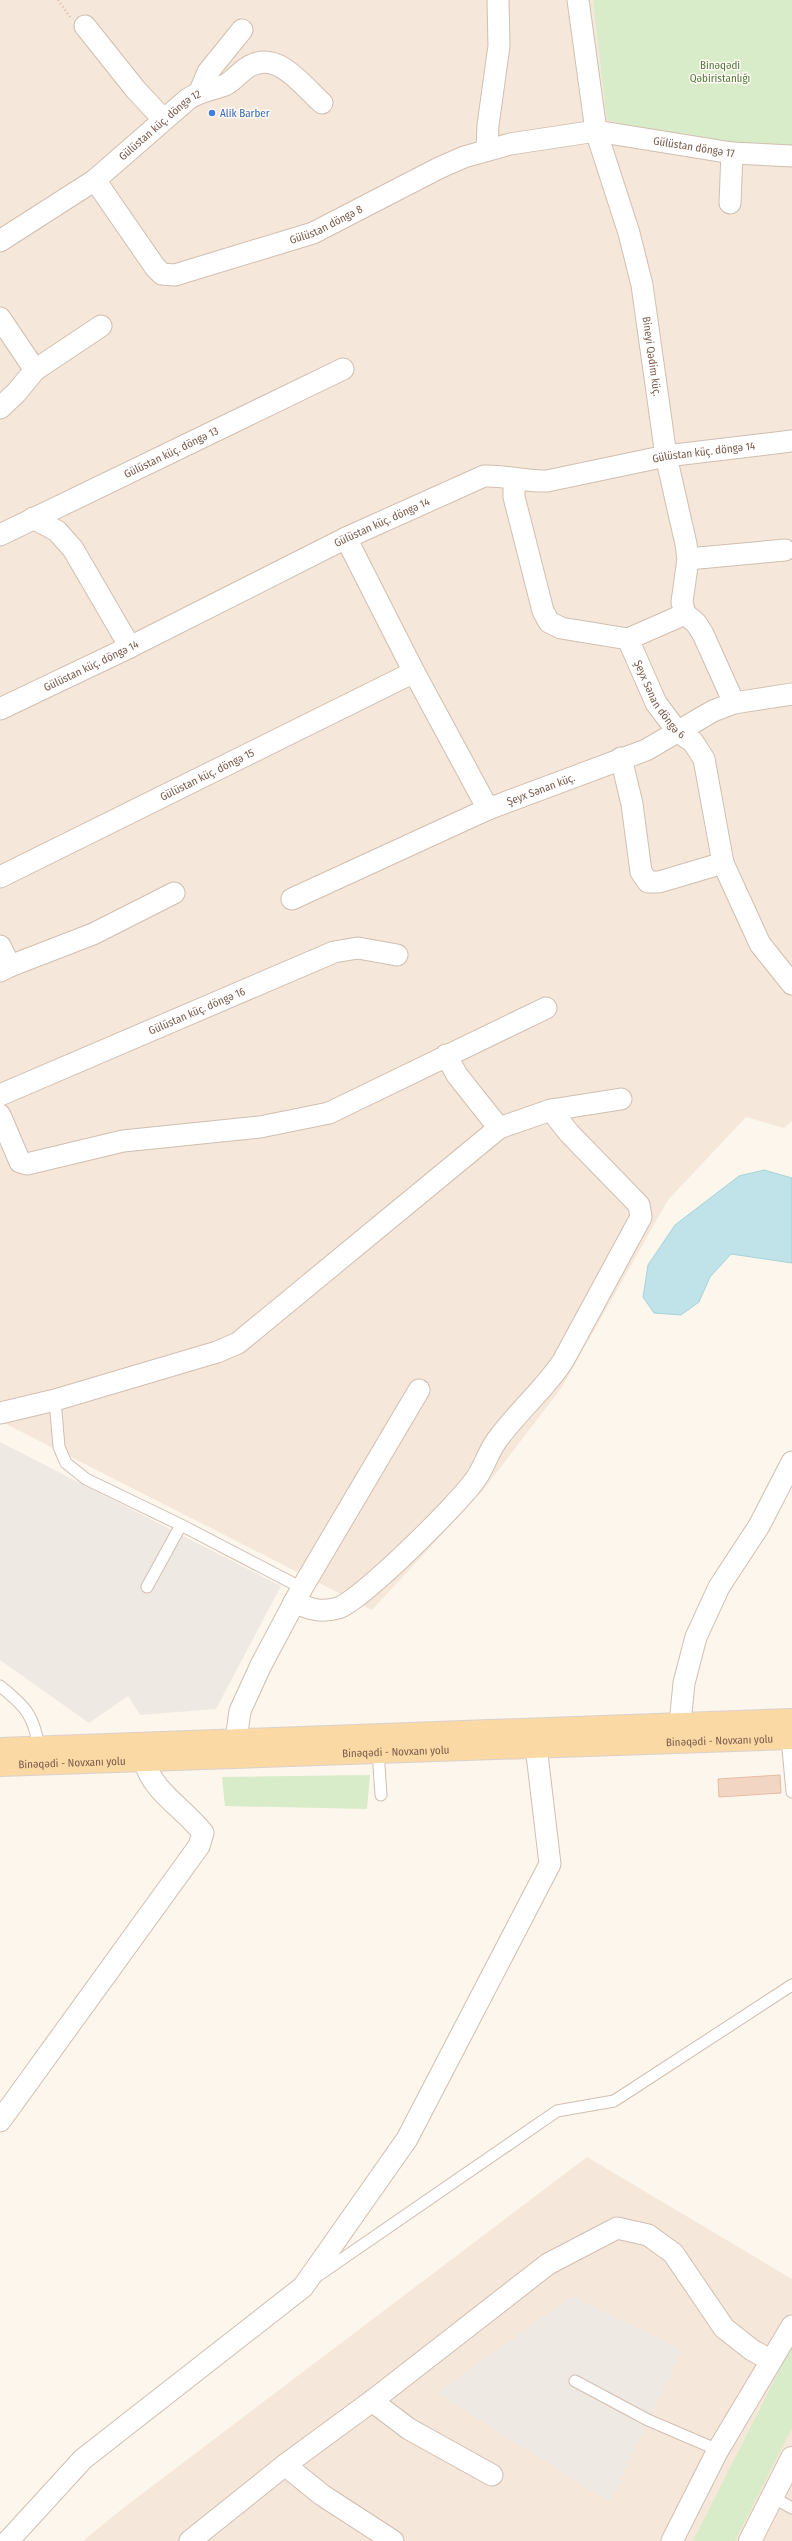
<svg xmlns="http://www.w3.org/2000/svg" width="792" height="2541" viewBox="0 0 792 2541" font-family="'Fira Sans Condensed',sans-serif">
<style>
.residential{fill:#f5e8da}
.industrial{fill:#efe9e4}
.green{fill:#d8ecc9}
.water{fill:#bfe3e8;stroke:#a5d3da}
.building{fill:#f3d5c3;stroke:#e6bba3}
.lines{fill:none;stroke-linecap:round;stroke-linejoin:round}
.lane-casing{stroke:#d1beb0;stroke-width:13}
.street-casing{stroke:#d1beb0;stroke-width:23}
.secondary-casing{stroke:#d6c0b0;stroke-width:24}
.primary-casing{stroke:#dad1cd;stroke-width:24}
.path{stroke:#d9b8a5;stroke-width:2.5;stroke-dasharray:1 3;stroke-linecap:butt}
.lane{stroke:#fff;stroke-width:11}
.street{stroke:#fff;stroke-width:21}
.secondary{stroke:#fff;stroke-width:22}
.primary{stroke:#fbd9a5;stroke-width:22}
.shop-dot{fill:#3f7fe0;stroke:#fffaf3;stroke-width:1.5}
.labels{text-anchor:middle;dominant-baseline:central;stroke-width:3;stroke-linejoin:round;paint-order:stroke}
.park-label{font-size:11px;fill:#537a41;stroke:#fffaf3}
.shop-label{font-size:11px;fill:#366cbe;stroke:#fffaf3;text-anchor:start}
.street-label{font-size:11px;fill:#7a5c4d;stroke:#fffaf3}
</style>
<rect width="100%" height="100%" fill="#fdf6ec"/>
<!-- residential -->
<path class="residential" d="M0 0H792V1121L784 1128 746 1117 668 1200 562 1387 484 1489 372 1610 0 1421Z
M587 2157 792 2279V2541H83L122 2509Z"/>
<!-- industrial -->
<path class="industrial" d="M0 1442 281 1586 216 1709 140 1715 128 1696 89 1723 0 1660Z
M572 2296 682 2350 610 2502 437 2393Z"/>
<!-- green -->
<path class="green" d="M593 0H792V148L690 140 607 120Z
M370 1775 367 1809 225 1806 222 1777Z
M792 2345V2428L735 2541H693Z"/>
<!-- water -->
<path class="water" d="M764 1170 792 1178V1263L731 1254 710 1277 699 1302 681 1315 654 1313 643 1297 648 1265 675 1225 739 1176Z"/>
<!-- building -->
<path class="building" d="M780 1775 781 1793 719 1797 718 1779Z"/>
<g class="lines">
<defs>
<path id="lane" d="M55 1400 59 1447 66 1463 86 1479 181 1525 302 1588
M147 1587 181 1525
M0 1686C25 1706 34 1715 39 1748
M787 1738 792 1792
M378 1751 381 1795
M316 2277 557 2111 614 2101 792 1985
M575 2381 648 2420 718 2450
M772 2497 792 2508"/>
<g id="street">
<path id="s1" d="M578 0 596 131 629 233 642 285 666 456 686 544 688 559 682 602 685 614 696 623 703 634 734 703"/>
<path d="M85 26 136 90 164 120"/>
<path d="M200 91 208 72 242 30"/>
<path d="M487 150 488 125 499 46 498 0"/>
<path id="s2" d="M95 180 155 267 162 274 175 275 313 233 439 168 464 157 510 144 596 131 732 153 792 156"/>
<path d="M730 203 732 153"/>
<path id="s3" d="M0 241 95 180 188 99C200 91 212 90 225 85 235 80 242 69 252 65 279 52 303 86 322 103"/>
<path d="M0 318 35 370"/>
<path d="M0 408 16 393 35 370 101 326"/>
<path id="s4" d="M514 479V497L543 611 549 622 561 628 628 639 656 703 677 731 693 742 704 759 723 863 760 944 792 984"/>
<path d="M33 518 57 531 73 549 130 647"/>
<path id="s5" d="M0 535 343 369"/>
<path d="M346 538 414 672 488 809"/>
<path d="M688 559 785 550"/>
<path d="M628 639 685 614"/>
<path id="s6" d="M0 709 130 647 346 538 484 476C506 475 525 482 547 481L666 456 792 441"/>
<path d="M621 758 632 804 641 872 648 882H659L723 863"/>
<path id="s7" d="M0 877 414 672"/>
<path id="s8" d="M292 899 488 809 646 750 713 711 734 703 792 694"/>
<path d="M0 946 10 966 0 971"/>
<path d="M10 966 93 934 174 893"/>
<path d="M446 1055 457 1075 499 1128"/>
<path id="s9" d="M0 1095 334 952 358 948 397 955"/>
<path d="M0 1115 20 1162 27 1164 123 1141 260 1127 329 1113 546 1008"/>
<path d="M0 1413 55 1400 217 1352 238 1343 499 1128 551 1110 621 1099"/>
<path d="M294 1602C309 1609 321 1613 338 1608 362 1600 459 1503 475 1480 484 1468 488 1452 497 1440 517 1412 544 1390 563 1361L641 1217 639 1205 569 1133 551 1110"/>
<path d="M680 1724 684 1683 696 1637 719 1587 759 1526 792 1462"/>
<path d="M236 1740 240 1711 261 1665 302 1588 419 1390"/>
<path d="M0 2121 199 1846 203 1833C184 1808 152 1792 144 1760"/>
<path d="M372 2401 409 2429 492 2475"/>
<path d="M285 2465 322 2495 393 2541"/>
<path d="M8 2541 83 2459 303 2287 407 2139 550 1864 536 1746"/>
<path d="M190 2541 285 2465 372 2401 548 2264 617 2228 648 2235 673 2253 724 2328 752 2350 770 2360"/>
<path d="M672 2541 718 2450 792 2326"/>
</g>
<path id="secondary" d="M750 2541 792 2458"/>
<g id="primary">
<path d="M0 1749 792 1720"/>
<path id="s10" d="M0 1765 792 1738"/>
</g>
</defs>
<!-- lane casing -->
<use href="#lane" class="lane-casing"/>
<!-- street casing -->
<use href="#street" class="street-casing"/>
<!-- secondary casing -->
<use href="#secondary" class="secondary-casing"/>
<!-- primary casing -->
<use href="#primary" class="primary-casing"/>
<!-- path -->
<path class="path" d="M58 0 70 17"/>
<!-- lane -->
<use href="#lane" class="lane"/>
<!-- street -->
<use href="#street" class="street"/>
<!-- secondary -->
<use href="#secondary" class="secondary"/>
<!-- primary -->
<use href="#primary" class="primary"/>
</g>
<!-- markers -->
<circle class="shop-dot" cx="212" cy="113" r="4"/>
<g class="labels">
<!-- park labels -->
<g class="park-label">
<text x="720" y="65">Binəqədi<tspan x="720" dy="13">Qəbiristanlığı</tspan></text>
</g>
<!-- shop labels -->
<g class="shop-label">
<text x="220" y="113">Alik Barber</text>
</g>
<!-- street labels -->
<g class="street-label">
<text stroke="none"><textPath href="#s3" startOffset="198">Gülüstan küç. döngə 12</textPath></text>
<text stroke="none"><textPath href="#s2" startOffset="676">Gülüstan döngə 17</textPath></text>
<text stroke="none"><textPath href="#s2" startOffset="288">Gülüstan döngə 8</textPath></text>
<text stroke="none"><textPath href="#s1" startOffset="365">Bineyi Qədim küç.</textPath></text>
<text stroke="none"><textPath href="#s5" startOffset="190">Gülüstan küç. döngə 13</textPath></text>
<text stroke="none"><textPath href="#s6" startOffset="760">Gülüstan küç. döngə 14</textPath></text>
<text stroke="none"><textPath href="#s6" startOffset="425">Gülüstan küç. döngə 14</textPath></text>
<text stroke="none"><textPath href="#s6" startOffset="101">Gülüstan küç. döngə 14</textPath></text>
<text stroke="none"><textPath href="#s4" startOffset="298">Şeyx Sənan döngə 6</textPath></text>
<text stroke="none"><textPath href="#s7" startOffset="231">Gülüstan küç. döngə 15</textPath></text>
<text stroke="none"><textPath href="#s8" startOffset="272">Şeyx Sənan küç.</textPath></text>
<text stroke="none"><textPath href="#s9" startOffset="214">Gülüstan küç. döngə 16</textPath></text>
<text stroke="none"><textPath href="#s10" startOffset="720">Binəqədi - Novxanı yolu</textPath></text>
<text stroke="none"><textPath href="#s10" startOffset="396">Binəqədi - Novxanı yolu</textPath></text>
<text stroke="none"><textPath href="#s10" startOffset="72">Binəqədi - Novxanı yolu</textPath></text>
</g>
</g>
</svg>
